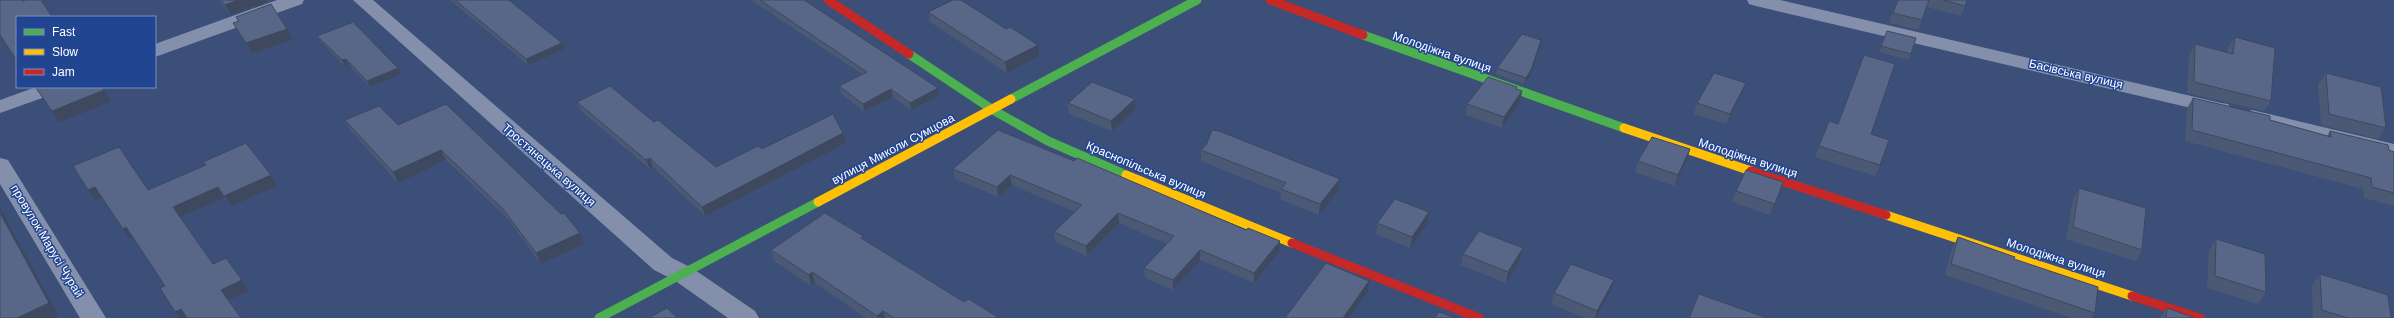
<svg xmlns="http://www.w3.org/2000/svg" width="2394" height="318" viewBox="0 0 2394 318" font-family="Arial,sans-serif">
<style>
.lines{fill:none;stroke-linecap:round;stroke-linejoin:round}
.street{fill:#8490ab;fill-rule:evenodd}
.fast{stroke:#4caf50;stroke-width:9}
.slow{stroke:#ffc107;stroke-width:9}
.jam{stroke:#c62828;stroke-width:9}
.wall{fill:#4c5975}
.shaded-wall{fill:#3e485f}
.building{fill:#586788;stroke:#3e485f}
.labels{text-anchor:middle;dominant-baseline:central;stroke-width:3;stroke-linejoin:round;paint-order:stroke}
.street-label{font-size:12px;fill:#fff;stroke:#224592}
</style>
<rect width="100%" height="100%" fill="#3b4f79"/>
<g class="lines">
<!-- street -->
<path class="street" d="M277 0H304L302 4 155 57V44Z
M353 0H373L672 258 692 268 755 311 759 318H728L674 280 654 270Z
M1747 0H1780L2221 103 2228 104 2232 109 2228 114 2221 115 1756 6 1749 4Z
M36 87H65L62 91 0 113V100Z
M2252 110 2394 144V158L2245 122 2241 117 2245 112Z
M0 158 8 160 106 318H80L0 184Z"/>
<!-- fast -->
<path class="fast" d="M1363 35 1624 128
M909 54 993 110 1048 141 1126 175
M1011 99 1197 0
M599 318 818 202"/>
<!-- slow -->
<path class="slow" d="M1624 128 1751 171
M1126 175 1292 243
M818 202 1011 99
M1886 215 2132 296"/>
<!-- jam -->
<path class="jam" d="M828 0 909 54
M1270 0 1363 35
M1751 171 1886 215
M1292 243 1479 318
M2132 296 2200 318"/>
</g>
<!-- wall -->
<path class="wall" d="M218 0H267L268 2 231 15Z
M450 0H509L562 43 565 49 528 65Z
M751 0H804L939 95 911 110 893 97 864 111 840 93 839 86 862 74Z
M1897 0H1967L1965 6 1961 16 1927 7 1918 30 1889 23Z
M928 12 1039 56 1007 73 930 22Z
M236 17 287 29 293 39 252 54 233 23 238 21Z
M1887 31 1911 54 1908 60 1879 52Z
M317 36 398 68 401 74 370 87 349 65 345 67 321 42Z
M2235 37 2271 101 2264 111 2187 93 2189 55 2195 44 2228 53V47Z
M1540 47 1530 76 1524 84 1496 74 1497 68Z
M2326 73 2386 128 2378 139 2321 125 2318 84Z
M1517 87V89L1522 91 1520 102 1502 128 1466 115 1467 104Z
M1742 93 1727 124 1694 114 1697 103Z
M2193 98 2270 120 2327 136 2330 131 2394 152V206L2364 198 2363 189 2185 141 2187 108Z
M577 102 654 122 716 167 762 149 843 133 846 143 705 216 653 167 650 169 581 111Z
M1068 103 1135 110 1112 131 1069 114Z
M446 104 580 233 584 244 541 264 508 219 446 160 398 183 351 131 345 120 398 125Z
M1829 121 1871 134 1880 165 1875 176 1815 157Z
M998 130 1279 252 1254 283 1200 260 1173 290 1145 278 1144 268 1167 244 1119 223 1087 256 1055 242 1054 232 1075 212 1012 185 998 197 955 179 953 169Z
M1690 149 1687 160 1674 186 1635 172 1638 161Z
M1201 150 1340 179 1339 190 1319 215 1281 200V193L1201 161Z
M203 162 271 175 277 186 231 206 224 198 180 217 213 264 249 291 228 300 165 286 133 238 130 239 102 197 96 200 88 190H148L205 165Z
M1783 182 1770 215 1732 202 1736 191Z
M2079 188 2142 250 2135 261 2066 239 2073 199Z
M1429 212 1428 223 1410 248 1376 234 1377 223Z
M1958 237 2014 259 2095 313 2091 318H2071L1945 275 1952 249Z
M863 239 964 302 999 318H866L815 283 811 286 774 261 771 250Z
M2216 239 2266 292 2258 304 2207 288 2209 250Z
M1463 254 1520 259 1506 283 1461 265Z
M2320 274 2391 318H2313L2312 285Z
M1614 280 1611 291 1596 318H1585L1551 304 1554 293Z
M2167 308 2195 318H2160Z"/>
<!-- shaded-wall -->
<path class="shaded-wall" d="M238 0H267L268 2 231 15 225 5Z
M287 29 293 39 252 54 246 43Z
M1541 40 1540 47 1530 76 1524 84 1526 78Z
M562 43 565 49 528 65 526 59Z
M1038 45 1039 56 1007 73 1005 62Z
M346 59 349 65 345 67 342 60Z
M398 68 401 74 370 87 367 81Z
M1746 83 1742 93 1727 124 1730 114Z
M938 88 939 95 911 110 910 103Z
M891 89 893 97 864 111 863 104Z
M104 90 111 101 60 122 52 111Z
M1522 91 1520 102 1502 128 1504 117Z
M1135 99V110L1112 131 1111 121Z
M843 133 846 143 705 216 702 207Z
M1690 149 1687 160 1674 186 1678 175Z
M441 150 446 160 398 183 393 172Z
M650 158 653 167 650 169 646 160Z
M271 175 277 186 231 206 224 196Z
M1010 175 1012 185 998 197 997 187Z
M1340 179 1339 190 1319 215 1320 204Z
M95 187 103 197 96 200 88 190Z
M218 187 224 198 180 217 173 207Z
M0 208 58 315 51 318H17L0 213Z
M1429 212 1428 223 1410 248 1412 237Z
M1118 213 1119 223 1087 256 1086 246Z
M126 227 133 238 130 239 123 229Z
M580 233 584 244 541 264 536 253Z
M1280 241 1279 252 1254 283V273Z
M1523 248 1520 259 1506 283 1508 272Z
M1200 250V260L1173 290V280Z
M812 272 815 283 811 286 809 275Z
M242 280 249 291 228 300 221 290Z
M1614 280 1611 291 1596 318H1595L1597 311Z
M1369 281 1368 291 1349 318H1343Z
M181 309 188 318H180L175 312Z
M883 311 885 318H878L877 316Z"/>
<!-- building -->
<path class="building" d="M0 0H22L23 1 26 0H41L52 17H17V61L0 35Z
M221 0H238L225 5Z
M455 0H509L562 43 526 59Z
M760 0H804L938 88 910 103 891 89 863 104 839 86 867 72Z
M953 0H961L1006 29 1010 27 1038 45 1005 62 928 12Z
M1898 0H1929L1922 20 1893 13Z
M1943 0H1967L1965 6Z
M271 4 287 29 246 43 233 23 239 21 236 17Z
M353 22 398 68 367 81 346 59 342 60 317 36Z
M1887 31 1916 38 1911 54 1881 46Z
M1522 34 1541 40 1531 70 1526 78 1497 68Z
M2235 37 2275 48 2271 101 2194 82 2195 44 2233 54Z
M1864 55 1895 64 1871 134 1889 140 1880 165 1819 146 1829 121 1838 124Z
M1714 73 1746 83 1730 114 1697 103Z
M2326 73 2381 87 2386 128 2329 114Z
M1488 77 1517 87 1516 89 1522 91 1504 117 1467 104Z
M1092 82 1135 99 1111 121 1068 103Z
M610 86 654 122 658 120 716 167 758 146 762 149 833 114 843 133 702 207 650 158 646 160 577 102Z
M40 87H102L104 90 52 111 36 88Z
M2193 98 2270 116V120L2331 137 2330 131 2388 145 2389 150 2394 152V193L2372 187 2371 178 2192 130Z
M446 104 561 214 564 213 580 233 536 253 503 209 441 150 393 172 345 120 379 106 398 125Z
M998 130 1074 161 1077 158 1246 230 1248 228 1280 241 1254 273 1200 250 1173 280 1144 268 1174 236 1118 213 1086 246 1054 232 1082 205 1010 175 997 187 953 169Z
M1212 130 1219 131 1340 179 1320 204 1281 189 1286 183 1201 150 1206 145Z
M1652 137 1690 149 1678 175 1638 161Z
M246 143 271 175 224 196 218 187 173 207 213 264 226 258 242 280 221 290 241 318H187L181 309 175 312 160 288 165 286 126 227 123 229 95 187 88 190 73 166 119 147 148 190 206 165 203 162Z
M1746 170 1783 182 1775 204 1736 191Z
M2079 188 2146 208 2142 250 2073 227Z
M1395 199 1429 212 1412 237 1377 223Z
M0 213 49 303 17 318H0Z
M825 213 863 236 861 238 964 302 969 299 999 318H894L883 311 877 316 812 272 809 275 771 250Z
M1479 231 1523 248 1508 272 1463 254Z
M1958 237 2015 257 2014 259 2098 287 2095 313 1951 264Z
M2216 239 2265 254 2266 292 2215 276Z
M1326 263 1369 281 1343 318H1285Z
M1571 264 1614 280 1597 311 1554 293Z
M2320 274 2388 295 2391 318H2348L2322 310Z
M1699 294 1767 318H1689Z
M667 308 677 318H649Z
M2167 308 2195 318H2166Z
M1439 312 1455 318H1435Z"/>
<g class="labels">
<!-- street labels -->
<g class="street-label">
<text transform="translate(1442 52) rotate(19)">Молодіжна вулиця</text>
<text transform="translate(2076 74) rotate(13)">Басівська вулиця</text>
<text transform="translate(893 149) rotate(-28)">вулиця Миколи Сумцова</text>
<text transform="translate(1748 158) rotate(18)">Молодіжна вулиця</text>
<text transform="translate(549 165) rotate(41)">Тростянецька вулиця</text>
<text transform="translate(1146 170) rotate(23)">Краснопільська вулиця</text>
<text transform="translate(47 241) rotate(59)">провулок Марусі Чурай</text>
<text transform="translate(2056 258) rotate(18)">Молодіжна вулиця</text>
</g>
</g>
<!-- legend -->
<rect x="16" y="16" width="140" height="72" fill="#224592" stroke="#7a8fbe"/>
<rect x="24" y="29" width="20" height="6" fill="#4caf50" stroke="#7a8fbe"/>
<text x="52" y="36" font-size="12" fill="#ffffff">Fast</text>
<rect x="24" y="49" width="20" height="6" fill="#ffc107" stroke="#7a8fbe"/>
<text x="52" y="56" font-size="12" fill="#ffffff">Slow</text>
<rect x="24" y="69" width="20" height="6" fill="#c62828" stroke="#7a8fbe"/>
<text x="52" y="76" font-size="12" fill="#ffffff">Jam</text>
</svg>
